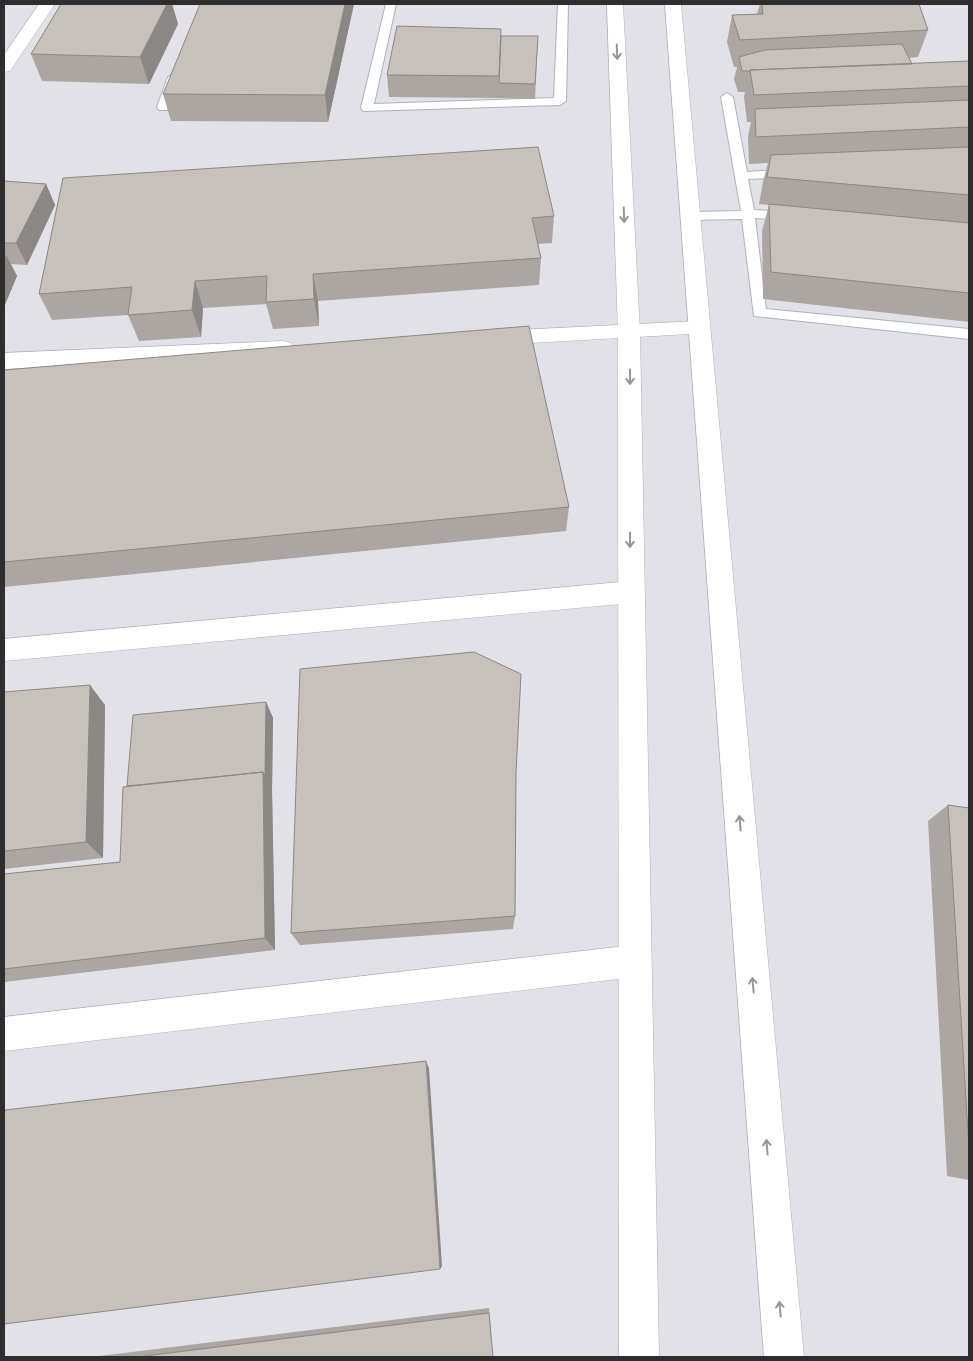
<svg xmlns="http://www.w3.org/2000/svg" width="973" height="1361" viewBox="0 0 973 1361" font-family="Cabin,sans-serif">
<style>
.industrial{fill:#e1e1e7}
.lines{fill:none;stroke-linecap:round;stroke-linejoin:round}
.service-casing{stroke:#aeb2b9;stroke-width:2}
.minor-casing{stroke:#aeb2b9;stroke-width:1}
.secondary-casing{stroke:#aeb2b9;stroke-width:1}
.service{fill:#fff;fill-rule:evenodd}
.minor{fill:#fff;fill-rule:evenodd}
.secondary{fill:#fff;fill-rule:evenodd}
.wall{fill:#aba6a2}
.shaded-wall{fill:#8b8784}
.building{fill:#c7c1bc;stroke:#8b8784}
.oneway{stroke:#969696}
</style>
<rect width="100%" height="100%" fill="#eee6e1"/>
<!-- industrial -->
<path class="industrial" d="M4 4H969V1357H4Z"/>
<g class="lines">
<defs>
<path id="service" d="M386 4H396L374 104 554 98 558 4H568L566 101 560 105 363 111 361 108Z
M174 74 180 77 169 107 167 110H159L157 107 168 77Z
M727 93 733 97 747 172 791 169 797 173 791 177 748 179 754 210 791 212 798 216 791 220 755 218 766 309 969 329V339L754 316 742 219 690 220 683 216 690 212 741 211 721 97Z"/>
<path id="minor" d="M39 4H55L10 71 4 72V55Z
M699 321 707 323 710 328 707 333 496 345 488 343 485 338 488 333 496 331Z
M283 341 291 343 294 348 291 353 283 355 4 369V353Z
M631 581 640 584 644 592 640 600 631 603 4 661V639Z
M635 945 646 950 651 961 646 972 635 977 4 1051V1017Z"/>
<path id="secondary" d="M607 4H623L640 332 659 1357H619L618 332Z
M665 4H681L804 1357H764Z"/>
</defs>
<!-- service casing -->
<use href="#service" class="service-casing"/>
<!-- minor casing -->
<use href="#minor" class="minor-casing"/>
<!-- secondary casing -->
<use href="#secondary" class="secondary-casing"/>
<!-- service -->
<use href="#service" class="service"/>
<!-- minor -->
<use href="#minor" class="minor"/>
<!-- secondary -->
<use href="#secondary" class="secondary"/>
</g>
<!-- wall -->
<path class="wall" d="M61 4H172L178 24 149 84 42 81 31 54Z
M354 4 328 122 171 121 163 94Z
M760 4H919L928 30 918 57 909 58 912 64 969 61V322L763 299 762 231 769 205 759 204 763 182 768 163 749 164 748 136 751 122H747L744 97 745 92H738L734 79 737 67H734L727 42 732 15 757 14Z
M501 36H538L535 99 499 98 389 97 387 75Z
M63 178 554 216 552 243 538 244 541 258 539 285 318 301 319 326 273 329 266 304 203 308 201 337 139 341 128 315 52 320 39 294Z
M4 181 46 184 55 205 27 265 11 264 17 276 4 307Z
M4 370 569 507 566 531 4 587Z
M4 692 105 705 103 858 4 869Z
M266 702 273 718 272 790 275 950 4 982V874L120 862 127 786Z
M516 773 515 916 513 929 300 945 291 933Z
M948 805 969 808V1180L947 1176 928 821Z
M489 1308 493 1357H91Z"/>
<!-- shaded-wall -->
<path class="shaded-wall" d="M167 4H172L178 24 149 84 140 57Z
M345 4H354L328 122 325 95Z
M46 184 55 205 27 265 16 243Z
M6 255 17 276 4 307V260Z
M313 274 318 301 319 326 314 299Z
M195 281 203 308 201 337 192 310Z
M90 685 105 705 103 858 86 842Z
M266 702 273 718 272 790 275 950 265 938 263 772Z
M426 1061 429 1068 442 1266 440 1269Z"/>
<!-- building -->
<path class="building" d="M61 4H167L140 57 31 54Z
M200 4H345L325 95 163 94Z
M762 4H919L928 30 740 40 732 15 763 14Z
M397 26 501 29 499 76 387 75Z
M501 36H538L535 84 499 83Z
M902 44 912 64 750 70 751 71H742L739 57 765 50Z
M969 61V86L754 95 750 70Z
M969 100V127L756 137 755 109Z
M538 147 554 216 532 218 541 258 313 274 314 299 266 302 267 276 195 281 192 310 128 315 132 287 39 294 63 178Z
M969 147V195L767 177 771 155Z
M4 181 46 184 16 243H4Z
M769 204 969 223V293L771 272Z
M529 326 569 507 4 562V370Z
M474 652 521 674 516 773 515 916 291 933 300 669Z
M90 685 86 842 4 851V692Z
M266 702 265 776 263 772 127 786 133 715Z
M263 772 265 938 4 969V874L120 862 123 787Z
M948 805 969 808V1149Z
M426 1061 440 1269 4 1324V1117L5 1110Z
M489 1313 493 1357H137Z"/>
<!-- one-way arrows -->
<defs><path id="oneway-shaft" d="M-6 0H5M1.5-3L5.5 0L1.5 3" fill="none" stroke-width="1.6" stroke-linecap="round" stroke-linejoin="round" transform="scale(1.25)"/></defs>
<g class="oneway">
<use href="#oneway-shaft" transform="translate(617 52) rotate(88)"/>
<use href="#oneway-shaft" transform="translate(624 215) rotate(88)"/>
<use href="#oneway-shaft" transform="translate(630 377) rotate(90)"/>
<use href="#oneway-shaft" transform="translate(630 540) rotate(90)"/>
<use href="#oneway-shaft" transform="translate(740 823) rotate(-95)"/>
<use href="#oneway-shaft" transform="translate(753 985) rotate(-95)"/>
<use href="#oneway-shaft" transform="translate(767 1147) rotate(-95)"/>
<use href="#oneway-shaft" transform="translate(780 1309) rotate(-95)"/>
</g>
<!-- border -->
<rect width="973" height="1361" fill="none" stroke="#2e2e2e" stroke-width="10"/>
</svg>
